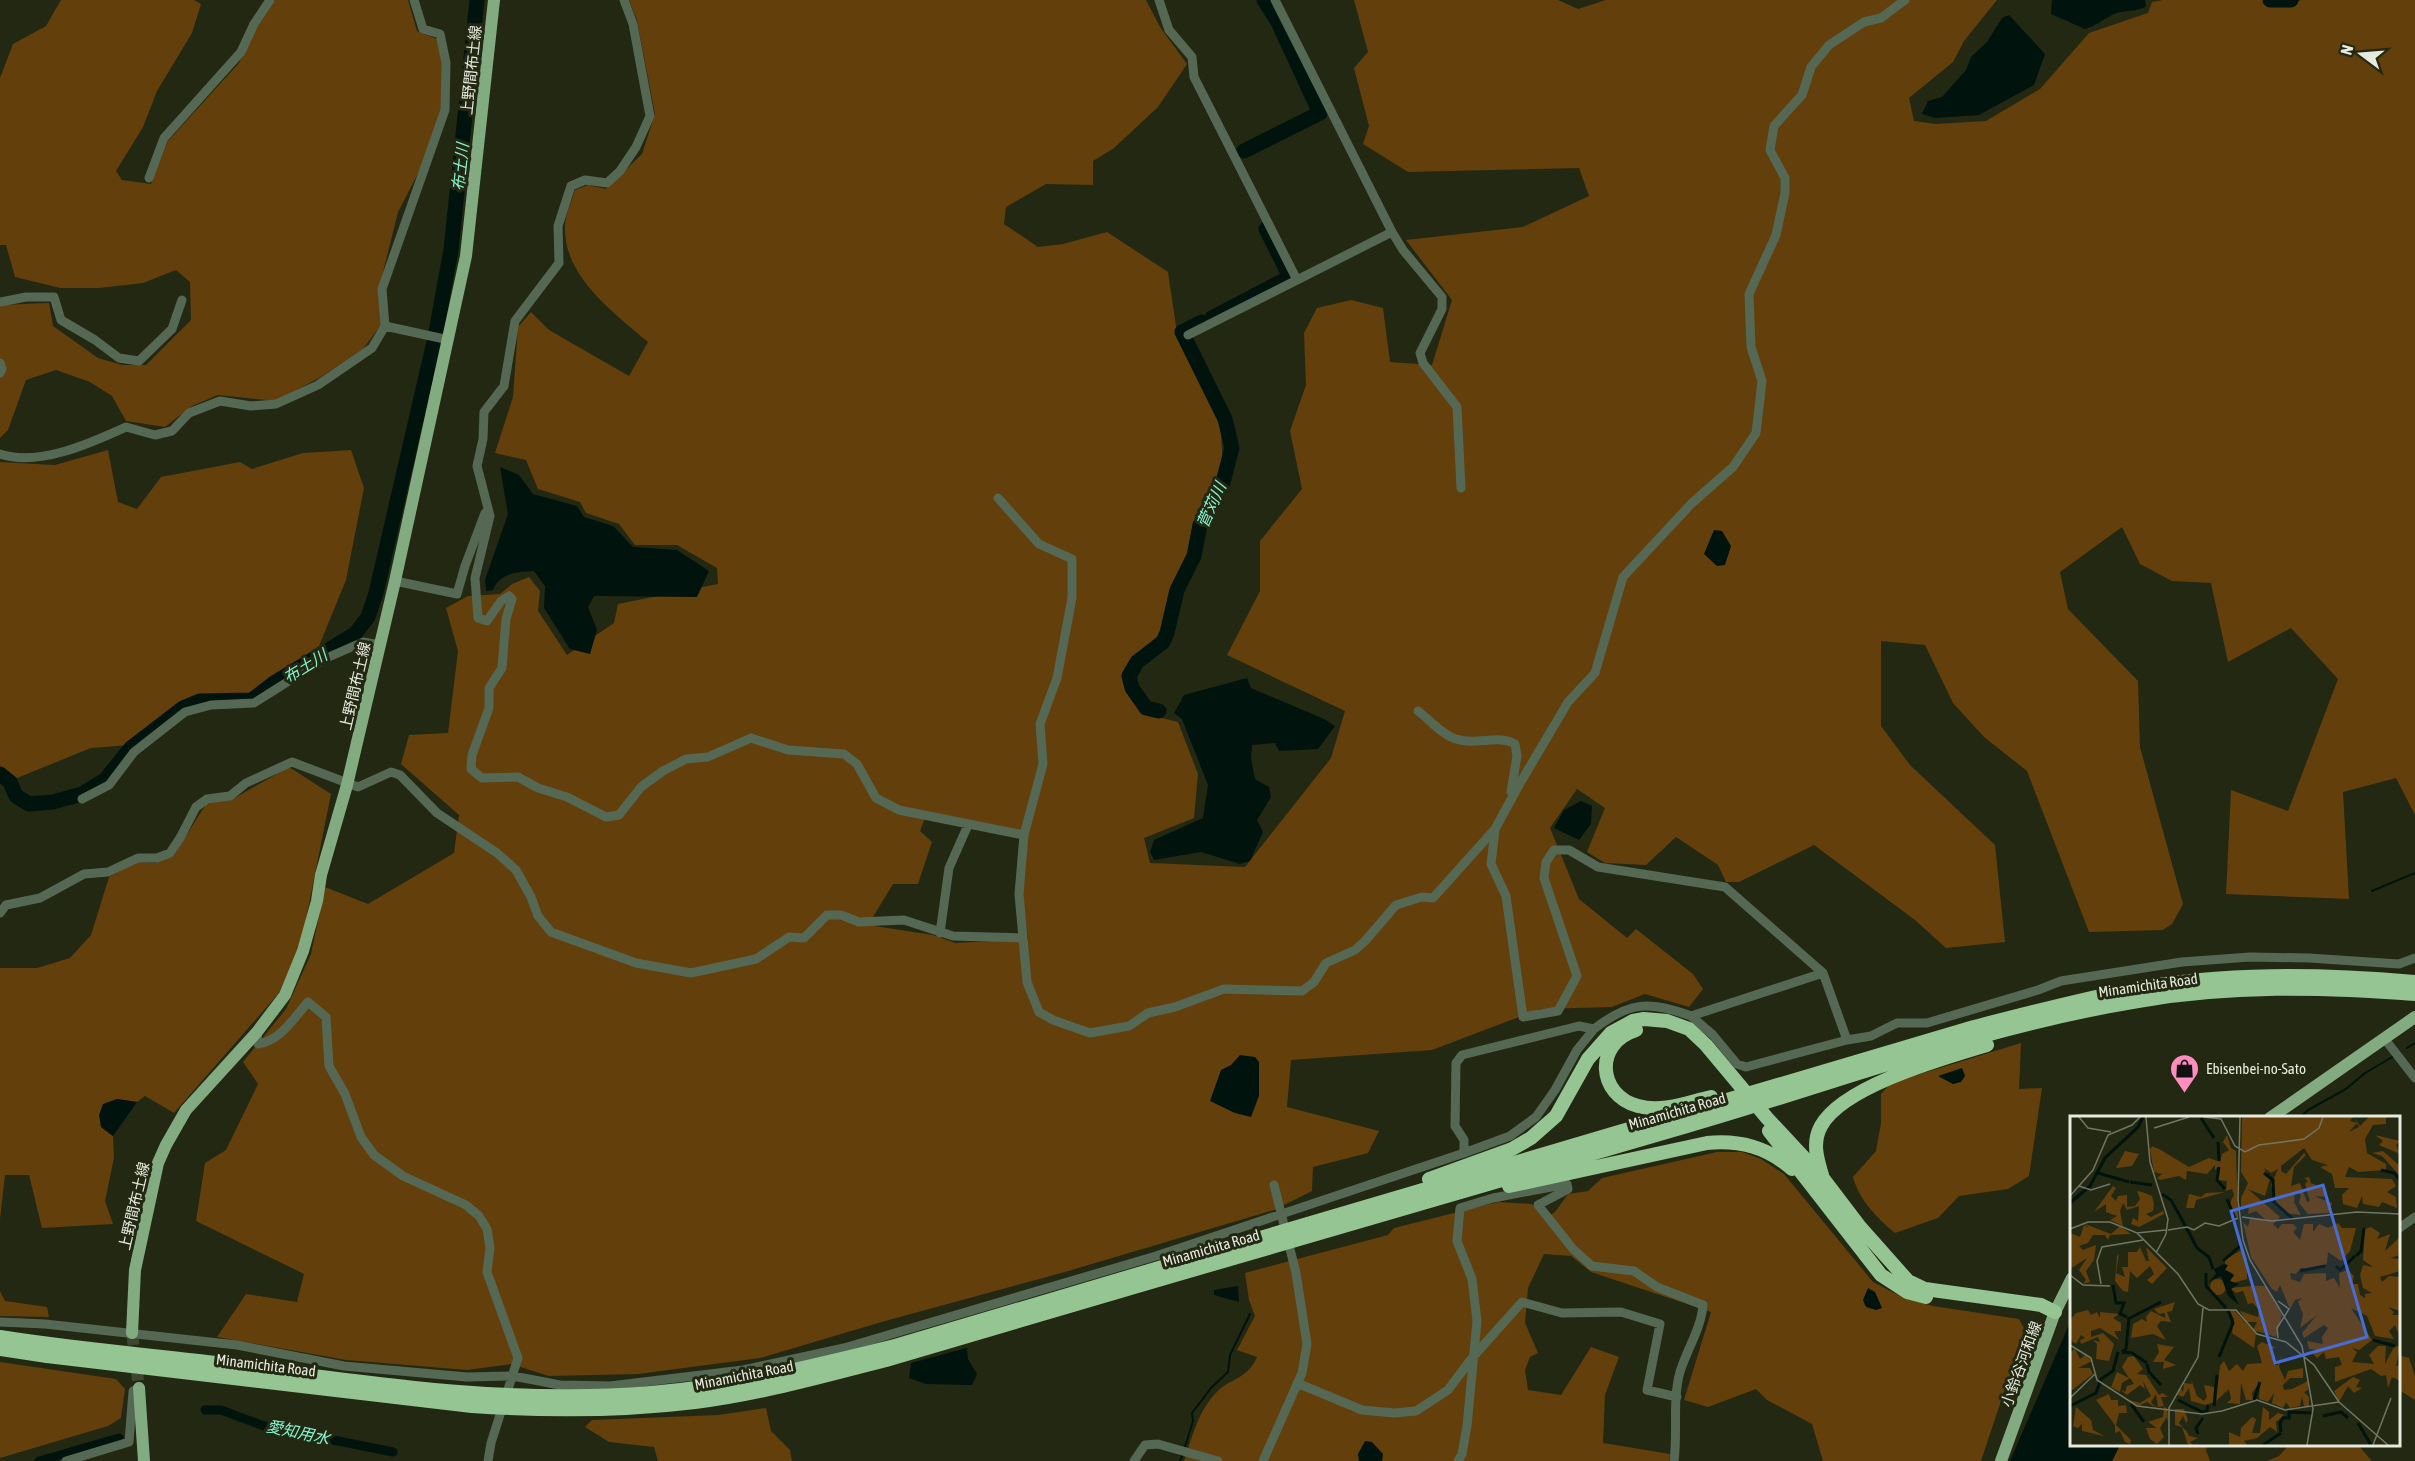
<svg xmlns="http://www.w3.org/2000/svg" width="2415" height="1461" viewBox="0 0 2415 1461" font-family="'Asap Condensed','Noto Sans JP',sans-serif">
<style>
.green{fill:#633f0c;fill-rule:evenodd}
.water{fill:#00130c}
.lines{fill:none;stroke-linecap:round;stroke-linejoin:round}
.stream{stroke:#00130c;stroke-width:2}
.canal{stroke:#00130c;stroke-width:9}
.river{stroke:#00130c;stroke-width:15}
.major-tunnel{stroke:#404531;stroke-width:12;stroke-dasharray:12 6;stroke-linecap:butt}
.minor{stroke:#556854;stroke-width:9}
.major{stroke:#82ab81;stroke-width:12}
.highway{stroke:#94c593;stroke-width:14}
.labels{text-anchor:middle;dominant-baseline:central;stroke-width:6;stroke-linejoin:round;paint-order:stroke}
.street-label{font-size:15px;fill:#e7eadd;stroke:#232813}
.poi-label{font-size:15px;fill:#e7eadd;stroke:#232813;text-anchor:start}
.water-label{font-size:16px;font-style:italic;fill:#85f4ce;stroke:#232813}
.inset-river{fill:none;stroke:#00130c;stroke-width:3}
.inset-road{fill:none;stroke:#717664;stroke-width:1.5}
.view{fill:#456dd9;fill-opacity:0.15;stroke:#456dd9;stroke-width:3}
.inset-edge{fill:none;stroke:#e7eadd;stroke-width:3}
</style>
<rect width="100%" height="100%" fill="#232813"/>
<!-- green -->
<path class="green" d="M61 0H194L201 4 192 33 157 91 143 127 116 171 122 180 151 184 168 141 239 63 252 35 275 0H408L417 31 437 39 442 62 441 111 423 164 398 212 378 292 381 325 363 349 321 377 276 401 218 395 192 406 165 427 126 421 112 396 90 382 56 370 26 380 8 430 0 438V305L49 303 53 326 98 358 122 365H146L191 320 190 282 176 270 143 283 99 288H60L15 277 6 245H0V78L13 44 46 26Z
M629 0H1146L1160 27 1187 64 1158 107 1114 148 1093 161V185L1046 184 1006 207 1004 224 1038 247 1063 244 1107 232 1168 272 1177 333 1220 418 1223 465 1195 522 1188 553 1171 589 1162 632 1134 659 1125 675 1141 713 1178 722 1198 774 1194 818 1144 838 1150 863 1245 867 1331 758 1345 711 1227 655 1260 591V541L1302 489 1290 431 1306 385 1304 333 1317 308 1351 300 1383 308 1390 362 1432 365 1452 300 1406 240 1523 227 1589 196 1579 168 1408 172 1363 144 1369 126 1354 68 1368 52 1354 0H1558L1578 9 1606 0H1997L1964 41 1953 62 1909 98 1914 121 1936 124 1986 121 2040 89 2089 33 2148 13 2152 2 2163 0H2263L2289 7 2301 0H2415V815L2396 778 2343 792 2349 899 2226 894 2231 790 2288 811 2338 679 2291 628 2228 662 2211 583 2172 581 2140 564 2122 527 2060 572 2068 609 2138 681 2140 747 2183 904 2172 924 2163 930 2089 932 2027 771 1984 737 1953 703 1925 645 1881 641V726L1910 765 1995 845 2005 942 1946 948 1915 920 1814 845 1739 882H1726L1718 865 1676 837 1646 865 1605 863 1587 852 1605 808 1577 789 1550 828 1579 899 1627 938 1636 929 1693 974 1703 989 1689 1007 1645 994 1612 1007 1540 1009 1432 1050 1291 1060 1287 1107 1379 1131 1368 1153 1313 1167 1312 1191 1274 1210 1065 1272 885 1321 760 1358 638 1374 549 1376 511 1364 467 1370 346 1360 217 1337 246 1294 297 1302 304 1274 196 1221 205 1163 226 1150 258 1084 243 1062 286 1009 311 954 325 887 368 904 454 853 459 815 401 764 409 735 448 733 458 651 446 608 468 596 500 594 512 584 529 577 540 591 538 611 567 655 614 623 618 604 718 584 717 568 677 545H635L619 524 586 513 580 502 538 489 526 460 495 453 513 397 518 327 531 312 549 330 629 376 648 342C613 312 563 276 565 226 565 215 572 201 575 190L588 185 606 189 642 154 655 114 637 20ZM927 813 1028 833 1022 893 1028 939 955 943 933 935 868 925 893 884H918L932 842 920 831Z
M108 450 118 502 137 509 161 477 240 462 252 469 303 453 351 450 364 488 346 580 319 646 252 693 190 697 168 712 130 745 91 748 17 778 0 767V462L55 465Z
M289 767 331 794 300 949 279 993 174 1113 145 1096 137 1102 117 1099 101 1127 113 1136 114 1158 105 1201 113 1224 42 1228 29 1175H5L0 1219V968H37L70 958 91 935 109 877 137 862 155 863 174 855 206 804 233 799Z
M2021 1043 2019 1089 2042 1088 2029 1176 2008 1189 1959 1196 1938 1218 1895 1233C1876 1217 1860 1201 1853 1177L1876 1151 1881 1123V1094L1891 1083Z
M1717 1152H1742L1761 1159 1784 1174 1873 1282 1904 1298 1933 1306 2019 1319 2027 1334 2007 1383 1981 1461H1823L1812 1424 1767 1400 1756 1389 1708 1407 1684 1400 1711 1312 1591 1272 1571 1256 1544 1254 1528 1288 1525 1323 1538 1353 1530 1357 1525 1370 1528 1390 1561 1395 1591 1347 1619 1357 1605 1395 1603 1443 1670 1454 1669 1461H1184C1192 1438 1198 1411 1216 1393 1231 1377 1247 1380 1257 1357L1237 1350 1255 1316 1249 1300 1245 1273 1388 1235 1394 1228 1498 1202 1532 1204 1544 1219 1555 1212 1568 1194 1588 1191 1602 1178Z
M0 1291 5 1301 47 1307 49 1317 0 1316Z
M2398 1355 2409 1358 2415 1376V1400L2399 1390Z
M0 1362 116 1379 125 1389 121 1418 108 1426 0 1458Z
M766 1408 771 1431 790 1450 792 1461H658L654 1447 609 1442 585 1427 592 1420 718 1415Z
M2208 1444 2206 1450 2210 1461H2112L2120 1445Z
M2290 1444 2358 1445 2372 1461H2267L2279 1456Z"/>
<!-- water -->
<path class="water" d="M2052 0H2145L2146 7C2135 12 2121 10 2112 15 2102 20 2096 26 2085 29L2051 14Z
M2009 15 2045 54 2034 85 1979 115 1935 118 1922 114 1928 101 1942 97 1966 70 1971 57 1987 42 2002 18Z
M500 467 519 475 533 494 577 506 584 517 613 526 633 547 677 550 709 571 697 597 594 596 588 607 597 630 590 654 570 649 544 608 545 586 534 571C518 572 500 572 493 590L486 591 485 580 508 514Z
M1714 530 1722 531 1731 546 1725 565 1717 566 1704 554Z
M1247 678 1251 688 1324 719 1335 726 1318 749 1279 751 1275 743 1252 745 1251 758 1255 779 1269 787 1271 797 1257 820 1263 832 1250 861 1240 864 1201 852 1154 860 1150 852 1154 840 1203 818 1208 785 1182 719 1174 713 1184 695Z
M1581 801 1592 806 1591 824 1579 840 1554 828 1564 810Z
M1240 1055 1255 1057 1259 1062V1096L1251 1117 1235 1113 1210 1101 1221 1070 1231 1065Z
M1962 1068 1965 1076 1961 1082 1953 1084 1938 1076Z
M117 1099 137 1102 113 1136 101 1127 99 1115 103 1104Z
M1238 1286 1239 1302 1214 1295V1290Z
M1868 1288 1875 1292 1882 1308 1876 1310 1866 1307 1863 1300Z
M2068 1327 2072 1328V1444L2120 1445 2112 1461H2010Z
M967 1348 968 1359 977 1374 972 1385 926 1384 909 1378 911 1363Z
M1365 1441 1372 1442 1383 1454 1382 1461H1359L1358 1454Z"/>
<g class="lines">
<!-- stream -->
<path class="stream" d="M2372 891 2415 873
M2407 1048 2415 1043
M2300 1118 2308 1110 2346 1089 2365 1073 2394 1056
M1185 1447 1193 1421 1192 1413 1211 1388 1228 1372 1230 1355 1250 1314
M1180 1461 1182 1456"/>
<!-- canal -->
<path class="canal" d="M205 1410H221L264 1426 393 1452
M39 1461 119 1438"/>
<!-- river -->
<path class="river" d="M2270 0H2291
M1244 151 1320 113 1278 22 1264 0
M1212 318 1290 277 1266 229
M436 332 451 250 477 0
M1159 711 1146 708 1132 688 1129 676 1137 662 1163 642 1167 633 1177 590 1194 556 1200 525 1223 482 1232 448 1225 419 1182 332 1202 322
M0 774 10 782 16 796 29 804 53 802 82 794 105 780 131 748 183 708 200 701 252 700 274 683 355 634 368 617 376 593 434 342"/>
<!-- major-tunnel -->
<path class="major-tunnel" d="M132 1333 139 1388"/>
<!-- minor -->
<path class="minor" d="M624 0 633 24 650 116 636 147 620 171 607 183 585 180 571 186 558 226 559 263 515 321 504 386 484 412 483 439 477 466 490 516 475 578 478 618 487 621 501 601 509 596 512 599 506 619 502 668 489 688V708L472 755 471 769 482 778 518 777 538 788 567 797 606 817 619 815 641 787 663 771 686 759 708 757 751 738 788 750 844 754 857 764 876 798 899 810 1024 835
M1159 0 1169 30 1192 57 1194 77 1297 280
M1275 0 1392 232 1403 250 1442 297V309L1420 353 1423 363 1457 407 1461 488
M149 178 164 138 241 52 254 24 270 0
M0 302 26 297H54L61 320 95 340 119 358 139 361 172 329 182 300
M385 326 449 340
M1188 335 1392 232
M0 363 2 369 0 373
M0 454C39 467 91 443 126 427L155 435 172 431 189 413 220 401 251 406 276 404 318 385 372 348 385 326 382 289 445 110 446 63 440 34 423 29 414 0
M998 498 1039 544 1072 559V598L1057 678 1040 724 1043 764 1024 835 1019 894 1027 982 1039 1012 1053 1020 1090 1033 1129 1026 1148 1013 1175 1007 1224 989 1302 991 1314 982 1326 963 1355 950 1365 941 1396 905 1422 897 1433 898 1495 829 1519 785 1568 702 1595 673 1623 577 1692 503 1733 467 1756 433 1762 381 1751 347 1749 294 1776 235 1785 193V178L1770 150 1774 126 1802 95 1811 67 1829 45 1864 22 1881 18 1905 0
M395 581 457 594 465 566 485 513
M1418 711C1430 720 1442 735 1456 739 1475 746 1499 734 1515 744L1517 756 1511 792
M82 799 109 785 134 752 185 712 211 705 254 703 322 660 363 642 380 645
M1495 830 1491 864 1506 896 1523 1017 1558 1011 1577 976 1544 878 1546 862 1554 850H1569L1598 867 1725 887 1823 973 1847 1040 1871 1036 1897 1023H1927L2038 990 2061 981 2182 962 2250 957 2309 958 2399 964 2415 958
M0 913 6 905 40 898 84 874 108 872 138 858H157L170 853 180 838 196 807 207 799 230 796 246 783 292 762 358 787 391 772 400 775 437 813 497 853 516 870 531 897 538 916 551 932 636 963 691 973 756 959 789 937 804 938 827 915H841L859 922 904 920 953 936 1023 938
M940 933 949 868 968 825
M1691 1016 1713 1035 1737 1064 1746 1067 1847 1040
M257 1032 258 1044C280 1041 294 1018 308 1002L326 1017 329 1066 345 1094 361 1137 374 1155 403 1176 466 1205 479 1216 487 1229 490 1248 487 1272 518 1358 491 1443 488 1461
M2384 1038 2415 1078
M1464 1153V1140L1455 1126 1456 1063 1462 1055 1579 1026 1594 1029C1630 1001 1649 1001 1691 1016L1823 973
M2398 1229 2415 1217
M0 1322 45 1324 237 1345 344 1366 467 1377 513 1376 560 1385 610 1386 743 1370 844 1348 1156 1256 1464 1153 1510 1136 1536 1117 1555 1090 1577 1050 1594 1029
M1297 1383 1362 1410 1394 1413 1416 1411 1448 1390 1472 1358 1522 1302 1562 1313 1621 1312 1660 1324 1647 1390 1677 1397
M66 1461 129 1442 133 1391 139 1388
M1134 1461 1145 1445 1158 1444 1218 1461
M1263 1461 1302 1373 1307 1344 1296 1273 1274 1185
M1458 1461 1462 1454 1467 1426 1477 1321 1472 1279 1457 1241 1460 1208 1493 1198 1567 1184 1568 1189 1538 1205 1573 1249 1592 1266 1634 1271 1657 1287 1703 1305C1701 1329 1687 1349 1680 1372 1672 1400 1678 1432 1674 1461"/>
<!-- major -->
<path class="major" d="M2270 1118 2415 1017
M132 1333 135 1270 158 1163 166 1145 186 1110 257 1032 285 995 303 951 317 901 321 875 347 785 395 581 466 256 494 0
M139 1388 144 1461
M2001 1461 2055 1312 2072 1278"/>
<!-- highway -->
<path class="highway" d="M1636 1030C1594 1043 1597 1095 1638 1106 1663 1113 1688 1102 1711 1097
M1769 1131 1881 1275 1907 1292 1926 1297
M1822 1175C1817 1159 1812 1142 1821 1126 1843 1086 1944 1058 1987 1045
M1429 1179 1512 1149 1531 1138 1556 1116 1588 1059 1611 1033 1633 1021 1644 1019 1667 1021 1689 1029 1706 1045 1767 1118 1822 1177 1860 1227 1908 1281 1925 1289 2041 1305 2055 1312
M1509 1186 1707 1143C1740 1140 1767 1147 1792 1169
M0 1337C75 1349 150 1355 225 1364 365 1383 509 1405 651 1393 734 1386 814 1366 895 1346L1974 1027C2025 1014 2077 1000 2129 990 2223 972 2320 974 2415 982
M0 1349 47 1356 472 1406C547 1411 621 1411 695 1402 760 1394 823 1376 886 1360 1153 1282 1419 1202 1687 1126 1836 1083 1985 1026 2138 1001 2230 985 2322 987 2415 994"/>
</g>
<!-- icons -->
<defs>
<symbol id="shop-pin" viewBox="-11 -11 22 30"><path d="M0 17L-7.5 6A9.5 9.5 0 1 1 7.5 6Z" fill="#fd8ebe" stroke="#232813"/><path d="M-5-2.5h2.3a2.7 3.5 0 0 1 5.4 0H5L5.5 6h-11ZM-1.5-2.5h3a1.5 2.3 0 0 0-3 0Z" fill="#111"/></symbol>
</defs>
<g fill-rule="evenodd">
<use href="#shop-pin" x="2168" y="1052" width="33" height="45"/>
</g>
<g class="labels">
<!-- street labels -->
<g class="street-label">
<text transform="translate(471 70) rotate(-84)">上野間布土線</text>
<text transform="translate(355 686) rotate(-77)">上野間布土線</text>
<text transform="translate(2148 985) rotate(-8)">Minamichita Road</text>
<text transform="translate(1677 1111) rotate(-16)">Minamichita Road</text>
<text transform="translate(134 1206) rotate(-77)">上野間布土線</text>
<text transform="translate(1211 1248) rotate(-16)">Minamichita Road</text>
<text transform="translate(2021 1364) rotate(-70)">小鈴谷河和線</text>
<text transform="translate(266 1365) rotate(7)">Minamichita Road</text>
<text transform="translate(744 1375) rotate(-11)">Minamichita Road</text>
</g>
<!-- poi labels -->
<g class="poi-label">
<text x="2206" y="1068">Ebisenbei-no-Sato</text>
</g>
<!-- water labels -->
<g class="water-label">
<text transform="translate(460 167) rotate(-84)">布土川</text>
<text transform="translate(1211 505) rotate(-66)">菅苅川</text>
<text transform="translate(305 666) rotate(-32)">布土川</text>
<text transform="translate(298 1432) rotate(12)">愛知用水</text>
</g>
</g>
<!-- overview -->
<g transform="translate(2070 1116)">
<rect width="330" height="330" fill="#232813"/>
<path d="M172 1H283L280 5 287 7 279 16 289 11 284 1 290 10 299 1H316V8L303 9 295 23 297 37 316 48V54L288 56 279 51 275 61 322 63 326 70 317 76 326 81 327 92 312 86 309 91 293 88 292 80 287 92 273 88 272 79 279 72H265L262 58 250 51 258 49 242 44 234 32 211 50V55L216 58 234 37 236 39 224 51 221 70 230 67 237 86 240 85 235 68 238 65 234 62 239 61 241 67 256 73 257 81 244 80 262 87 259 97 238 98 229 87 231 79 225 76 224 86 231 99 214 97 205 84 201 69 208 53 201 57 194 52 200 63 195 80 178 73 210 101 203 108 208 113 212 108H223L227 112 223 116 230 124 234 108H243V116L249 108 258 112 268 107 272 112H286L280 135 271 145 258 136 257 147 249 153 231 152 226 158 220 157 221 163 230 166 234 158 256 157V165L264 162 270 172 269 157 278 154 284 160 282 168H288L290 179 295 182V178L302 177 293 172 290 159 293 149 303 151 293 144 295 113 301 111 310 117 307 123 320 118 315 135 330 121V139L320 142 330 143V155L310 161 312 166 319 160 330 161V195L318 191 324 196 322 199H330V222L325 209 319 215 324 223 305 220 297 200 281 192 302 224 289 234 282 232 287 236 282 246 304 248 299 239 308 230H316L315 248 324 231 330 230 326 250 330 249V265L322 261 318 272 316 259 311 260 301 253 265 266V251L272 249 269 241 256 243 254 236 247 242 243 238 248 234 239 233 237 225 253 228 252 221 258 212 254 209 234 222 232 217 247 199 230 212 233 198 228 186 232 182 225 184 220 193 210 169 207 176 202 173 181 141 173 106 178 111 180 103 196 104 186 95 178 98 179 90 171 92V82L178 67 171 56ZM157 19 161 32 166 35 168 101H165L159 89 164 79 162 73 156 75 157 65 148 64 149 50 145 54V49L137 58 117 55 116 64 109 60 90 64 87 62 92 58 84 56 80 34 82 30 89 33 119 51 139 42 150 46 152 38 159 34 153 26ZM305 19 330 25 326 29 330 38 309 29 313 25ZM55 35 69 38 62 50 46 52ZM313 35 330 50V60L312 40 302 37ZM43 70 46 72 41 80 46 85 48 80 57 79V91L65 90 70 83 67 75 72 76 82 80 84 88 83 95 76 98 81 101 93 95 94 98 69 111 61 108 63 102 68 105 69 90 57 94 53 87 50 95 53 110 40 104 47 100 36 96V88L24 96ZM155 76 126 84 124 92H116L119 78 131 81 136 77ZM15 108 41 118 50 110 61 118 40 119 38 124 35 119H23L18 127 9 130 13 134 26 129 24 144 16 155 20 166 13 168 16 164 9 154 17 142 0 153V117L10 121 14 109 19 112ZM70 131 76 145H79L76 131 97 152 82 168 77 164 84 158 80 150 67 162 60 155 58 176 53 175 45 165 47 140 49 138 46 157 55 161 52 151H58V136H67ZM173 133 177 143V163L163 167 159 164 164 160 162 157 155 154V144ZM140 171a8 8 0 1 1 16 0a8 8 0 1 1-16 0ZM182 170H196L212 199 206 221 183 214 187 206H176L170 195 188 201 189 194 183 187 178 188 173 175 166 177 160 172ZM105 186 102 195 97 196 101 206 91 205 87 210 96 224 83 218 61 222 63 208 72 203 77 206 76 201 81 195 95 202V197L89 198 84 193ZM18 194 21 199 27 196 30 202V196L49 198 43 202 51 207V215H44L49 224 30 212 21 215V221L33 217 44 228 39 245 26 243 27 228 23 224 30 226 28 221 11 228 10 224 15 222 11 219 6 228 0 224V204L6 197ZM164 194 186 218 184 232 162 217 164 203 160 195ZM192 226 205 231 200 235 205 240 204 249H208L211 240 209 251 215 264 218 255 233 252V262H220L213 269 214 274 222 273 238 265V274L234 276 239 281V290H234L232 281 230 290 220 292 216 286 213 292 202 287 204 277 198 286 189 283 190 266 182 277 183 284H176L171 267 170 288 157 287 161 283 159 273 146 285 150 250 154 245 159 255 167 248 173 255 177 248 192 247 187 230ZM87 228 104 231 94 244 106 249 93 253 94 246H83L89 236ZM5 233 10 243 15 239 22 245 8 252H20L23 258 1 275 0 236ZM64 240 73 253 67 258 76 259 89 279 93 277 98 281H91L94 290 88 291 86 278 81 286 86 292 77 286 69 290 59 284 70 287 81 280 73 265 75 273 70 269 57 279 53 276 52 274 55 276 57 270 64 268 60 262 52 267 50 276 41 271 47 256 59 262 52 251 58 241ZM283 261 290 264 286 271 292 272 284 277 278 270 269 286 264 275ZM121 263 127 280 134 285 137 281 134 269 144 271V286L135 289 121 285 119 272 113 281 106 278 110 271 113 276 114 267 122 268ZM39 278 41 284H48V290L56 289 57 297H49L46 309 61 324 60 328 55 326 50 315 45 317V309L26 284ZM6 291 21 304 23 314 34 320 12 315V308L8 312 3 310ZM94 291 97 292 99 311 97 301 90 312 94 321 87 328 80 323 76 312H87L78 306 93 301ZM193 291 199 296V304L208 297 214 299 206 306 207 316 200 311 187 322 174 325 177 329H159V316L170 321 171 312 182 301 186 303 182 317H190ZM105 293H114L118 304 116 307 113 300 109 307 117 316 119 320 128 322 120 326 123 329H118L112 311 105 309Z" fill="#633f0c"/>
<path d="M154 148 158 149 155 154 164 159 160 165 169 168 161 173 169 189 158 180 151 160 138 166 146 158 144 153Z" fill="#00130c"/>
<path class="inset-river" d="M131 2 144 22M148 26 149 45M149 51 147 64 155 73M311 54 324 57 330 64M28 57 59 66M194 57 203 64 204 86 223 103M60 66 82 69M92 78 101 84 116 111M157 83 165 102M0 87 20 70 35 42 68 11 73 1M116 111 127 132 139 141 143 153M286 140 291 135 294 112M153 145 170 130M266 150 270 154 285 140M230 155 255 150M136 157V170L156 192M43 169 46 187H54L50 198 57 201M60 202 91 186M303 224 325 230M52 236 56 233 59 201M52 236 62 237 77 247M149 241 163 207 158 194M77 248 79 256 91 269M108 284 132 296 137 295 138 289M184 284 190 266M61 288 74 306M0 290 26 277 31 263 43 255 48 236M144 290 147 259M253 300 271 296 278 302M288 307 301 329M211 316 210 307 213 302H219V296L242 297M128 318 126 312 133 302M193 329 211 317"/>
<path class="inset-road" d="M9 1 18 12 41 16M76 1 80 46 98 103 96 118 86 137M134 1 151 3 165 30 175 36 189 29 234 23 249 12 253 1M170 1 168 84 173 124 180 144 232 230 243 293 237 329M84 12 119 1M9 70 21 74 40 68M0 80 23 54 38 19 62 9 70 1M172 101 202 105 287 96 330 98M0 113 18 106H40L67 117 96 114M98 114 117 111 124 114 135 107 149 110 168 102M67 117 108 158 128 188 139 194H166L187 218 216 226 244 249 269 286 318 329M0 159 13 169 40 170M31 168 27 145 32 131 73 124M208 222 207 212 219 193 208 185M0 229 21 242 27 264 67 290 132 298 152 295 187 284 215 294 269 286M0 282 25 258M99 329V292L128 241 133 192M303 329 321 282"/>
<path class="view" d="M253 69 297 221 205 247 161 95Z"/>
<rect width="330" height="330" class="inset-edge"/>
</g>
<!-- north arrow -->
<g transform="translate(2361 54) rotate(286)" stroke="#232813" stroke-width="4.5" paint-order="stroke">
<path d="M0-4.5L10 22L0 15L-10 22Z" fill="#e7eadd"/>
<text y="-9" font-size="16" font-weight="bold" text-anchor="middle" fill="#e7eadd">N</text>
</g>
</svg>
